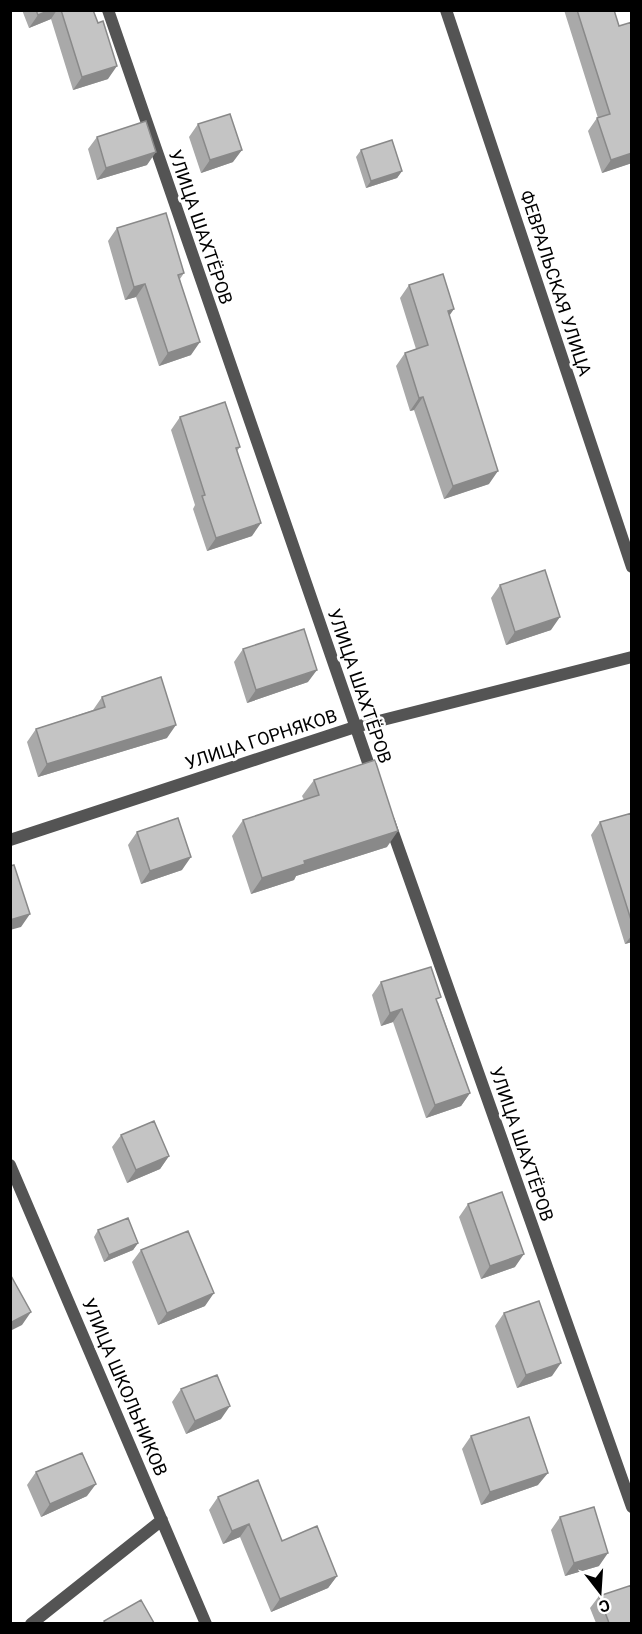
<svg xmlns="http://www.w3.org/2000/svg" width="642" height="1634" viewBox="0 0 642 1634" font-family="Roboto,sans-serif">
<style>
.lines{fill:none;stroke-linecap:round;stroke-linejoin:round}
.minor{stroke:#545454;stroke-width:12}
.wall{fill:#a9a9a9}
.shaded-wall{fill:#898989}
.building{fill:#c4c4c4;stroke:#898989;stroke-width:1.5}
.labels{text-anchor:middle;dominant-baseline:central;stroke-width:6;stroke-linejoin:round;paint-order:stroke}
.street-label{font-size:18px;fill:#000;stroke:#fff}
</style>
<rect width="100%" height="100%" fill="#fff"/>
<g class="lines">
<!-- minor -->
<path class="minor" d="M108 10 373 777
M446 10 632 567
M389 821 632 1507
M10 840 355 727 632 657
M10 1165 206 1624
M31 1624 162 1520"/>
</g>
<!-- wall -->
<path class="wall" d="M22 10H93L108 79 73 90 51 19 29 28Z
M564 10H614L632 163 602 173 588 131 597 118H598Z
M198 124 233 162 201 173 189 137Z
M97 137 147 165 97 180 88 149Z
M361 150 402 171 397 178 366 188 356 157Z
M117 228 184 273 180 279 191 355 159 366 136 297 125 300 108 241Z
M409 285 449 316 489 484 444 499 414 410 410 411 396 366 405 353 416 349 400 298Z
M180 417 240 447 237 451 252 536 207 551 193 509 195 505 171 430Z
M500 585 551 630 506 645 491 598Z
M243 649 308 682 247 703 234 662Z
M102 697 167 738 38 777 27 742 36 729 93 710Z
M314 780 387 847 296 876 294 880 251 894 232 836 243 820 304 800 302 796Z
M632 813V942L625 944 591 835 600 822Z
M137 832 182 870 141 884 128 845Z
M381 982 438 1002 470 1093 461 1106 426 1118 393 1022 381 1026 372 995Z
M121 1135 169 1156 160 1169 127 1183 112 1147Z
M468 1204 515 1267 481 1279 459 1217Z
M98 1230 138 1243 133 1250 104 1262 94 1237Z
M141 1250 205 1306 158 1325 132 1262Z
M504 1313 552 1376 517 1388 495 1326Z
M181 1389 221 1419 186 1434 172 1402Z
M471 1436 538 1485 481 1505 462 1449Z
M36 1472 87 1496 41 1517 27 1485Z
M218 1497 337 1576 328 1588 271 1612 240 1537 223 1544 209 1510Z
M560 1517 599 1566 565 1576 551 1530Z
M599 1596 632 1623H596L590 1608Z"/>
<!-- shaded-wall -->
<path class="shaded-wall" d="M50 10H57L51 19 29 28 38 15Z
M117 66 108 79 73 90 82 77Z
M242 150 233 162 201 173 210 160Z
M156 152 147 165 97 180 106 168Z
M632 153V163L602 173 611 160Z
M402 171 397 178 366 188 371 181Z
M145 284 136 297 125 300 134 287Z
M454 309 445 322 448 311Z
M200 342 191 355 159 366 168 353Z
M423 397 414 410 410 411 419 398Z
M498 471 489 484 444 499 453 486Z
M261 523 252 536 207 551 216 538Z
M560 617 551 630 506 645 515 632Z
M317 670 308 682 247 703 256 690Z
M176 725 167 738 38 777 47 764Z
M398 831 387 847 296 876 294 880 251 894 262 878 304 861Z
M191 857 182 870 141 884 150 871Z
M30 914 21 927 10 930V920Z
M632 935V942L625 944Z
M402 1009 393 1022 381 1026 390 1013Z
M470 1093 461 1106 426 1118 435 1105Z
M169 1156 160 1169 127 1183 136 1170Z
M138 1243 133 1250 104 1262 109 1255Z
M524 1254 515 1267 481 1279 490 1266Z
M214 1293 205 1306 158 1325 167 1313Z
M31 1312 22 1325 10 1331V1323Z
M561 1363 552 1376 517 1388 526 1375Z
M230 1406 221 1419 186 1434 195 1421Z
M548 1473 538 1485 481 1505 490 1492Z
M96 1484 87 1496 41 1517 50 1504Z
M249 1524 240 1537 223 1544 232 1531Z
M608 1553 599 1566 565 1576 574 1563Z
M337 1576 328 1588 271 1612 280 1599Z"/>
<!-- building -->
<path class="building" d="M36 10H50L38 15Z
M61 10H93L98 23 103 21 117 66 82 77Z
M577 10H614L619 26 632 22V153L611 160 597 118 610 114Z
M230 114 242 150 210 160 198 124Z
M146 121 156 152 106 168 97 137Z
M392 140 402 171 371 181 361 150Z
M166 213 184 273 178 275 200 342 168 353 145 284 134 287 117 228Z
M443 274 454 309 448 311 498 471 453 486 423 397 419 398 405 353 428 345 409 285Z
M225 402 240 447 236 448 261 523 216 538 202 496 205 495 180 417Z
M545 570 560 617 515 632 500 585Z
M304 629 317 670 256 690 243 649Z
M161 677 176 725 47 764 36 729 105 707 102 697Z
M375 760 398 831 304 861 305 864 262 878 243 820 319 795 314 780Z
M632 813V923L600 822Z
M178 818 191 857 150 871 137 832Z
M14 865 30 914 10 920V866Z
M431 967 441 997 436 999 470 1093 435 1105 402 1009 390 1013 381 982Z
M154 1121 169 1156 136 1170 121 1135Z
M502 1192 524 1254 490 1266 468 1204Z
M128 1218 138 1243 109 1255 98 1230Z
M188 1231 214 1293 167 1313 141 1250Z
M10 1274 31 1312 10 1323Z
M539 1301 561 1363 526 1375 504 1313Z
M217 1375 230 1406 195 1421 181 1389Z
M529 1417 548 1473 490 1492 471 1436Z
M82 1453 96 1484 50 1504 36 1472Z
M258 1480 282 1541 317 1526 337 1576 280 1599 249 1524 232 1531 218 1497Z
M594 1507 608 1553 574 1563 560 1517Z
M632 1585V1623H609L599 1596Z
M141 1600 154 1623H105L104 1621Z"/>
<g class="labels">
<!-- street labels -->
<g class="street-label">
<text transform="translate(201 227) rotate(71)">УЛИЦА ШАХТЁРОВ</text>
<text transform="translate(556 283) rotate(72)">ФЕВРАЛЬСКАЯ УЛИЦА</text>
<text transform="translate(360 686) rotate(71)">УЛИЦА ШАХТЁРОВ</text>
<text transform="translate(261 739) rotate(-18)">УЛИЦА ГОРНЯКОВ</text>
<text transform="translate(522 1144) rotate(71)">УЛИЦА ШАХТЁРОВ</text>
<text transform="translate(125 1387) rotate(67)">УЛИЦА ШКОЛЬНИКОВ</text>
</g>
</g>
<!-- border -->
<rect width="642" height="1634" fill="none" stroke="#000000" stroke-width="24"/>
<!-- north arrow -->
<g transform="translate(600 1592) rotate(163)" stroke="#ffffff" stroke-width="4.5" paint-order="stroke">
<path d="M0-4.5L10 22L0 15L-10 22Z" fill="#000000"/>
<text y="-9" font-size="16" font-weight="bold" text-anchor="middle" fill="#000000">С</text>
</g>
</svg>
